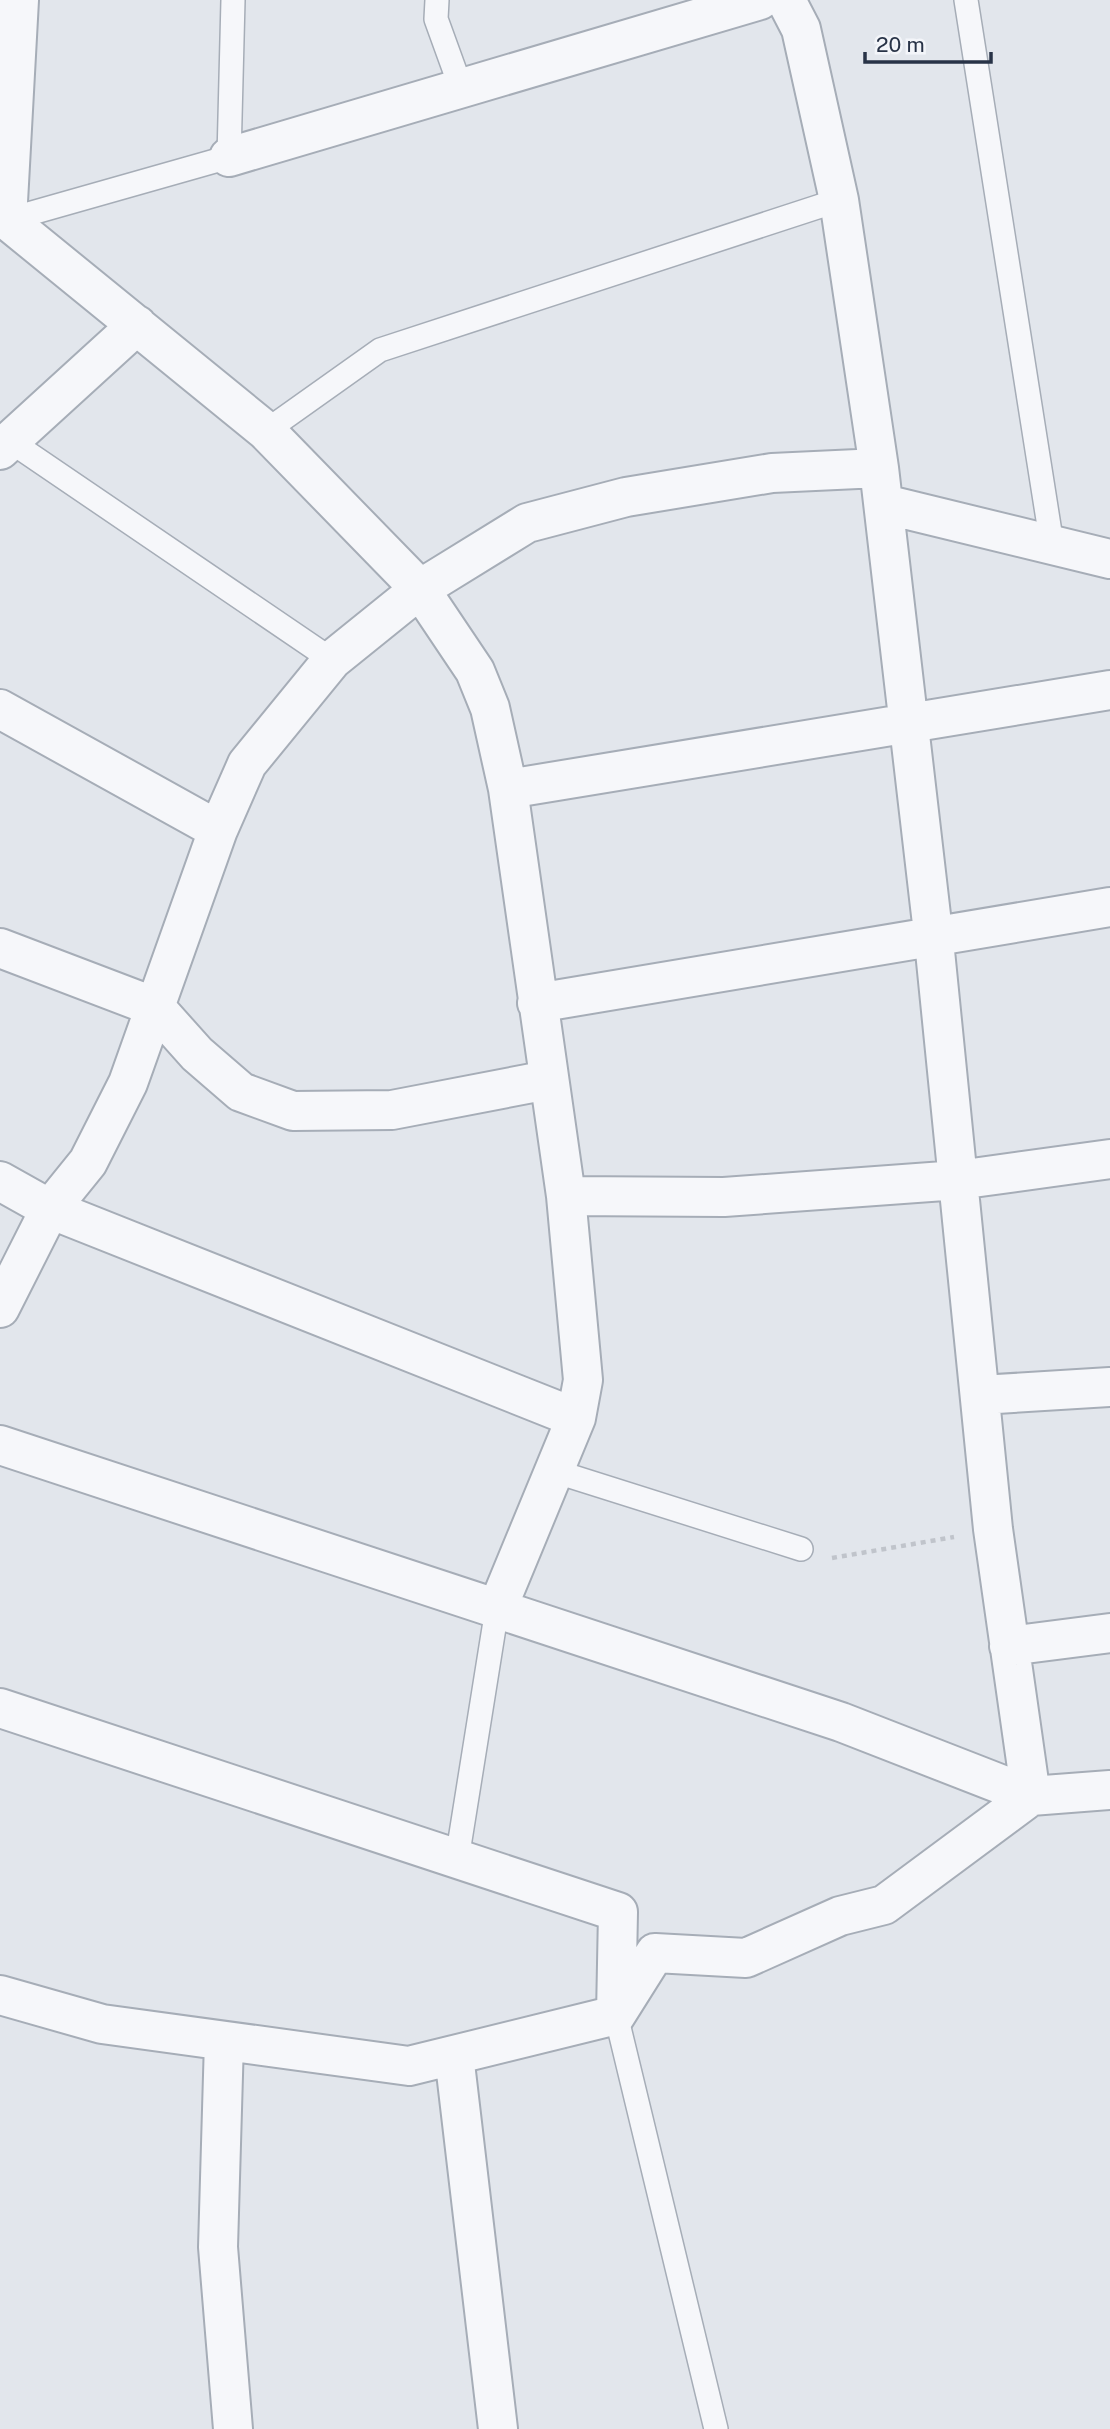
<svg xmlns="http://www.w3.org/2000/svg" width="1110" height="2429" viewBox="0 0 1110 2429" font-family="'Public Sans',sans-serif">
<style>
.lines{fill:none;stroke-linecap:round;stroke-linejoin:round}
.service-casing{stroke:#a6adb7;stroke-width:26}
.minor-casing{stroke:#a6adb7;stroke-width:42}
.path{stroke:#c0c4cb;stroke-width:4.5;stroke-dasharray:5 5;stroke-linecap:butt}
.service{stroke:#f6f7fa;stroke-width:23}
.minor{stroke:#f6f7fa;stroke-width:38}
</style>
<rect width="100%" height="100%" fill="#e2e6ec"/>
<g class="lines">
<defs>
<path id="service" d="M437 0 436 19 461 88
M966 0 1052 545
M7 220 229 157 233 0
M266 431 380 350 839 200
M10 441 332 660
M554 1471 801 1549
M457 1859 497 1609
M616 2015 716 2429"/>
<path id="minor" d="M229 157 760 0
M0 450 137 325
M884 504 1110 559
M0 709 218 830 247 764 332 660 420 589 266 431 7 220 19 0
M508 789 1110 690
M0 948 155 1007 197 1054 241 1092 293 1111 392 1110 548 1080
M537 1003 1110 907
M0 1181 50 1209 576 1418
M566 1196 724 1197 958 1180 1110 1159
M0 1308 50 1209 88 1162 128 1083 218 830
M980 1395 1110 1387
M0 1445 841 1722 1031 1796 993 1529 934 941 879 468 839 200 801 29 786 0
M497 1609 576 1418 583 1380 566 1196 508 789 490 708 475 671 420 589 527 523 626 497 772 473 879 468
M1009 1646 1110 1633
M0 1708 618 1912 616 2015
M0 1995 102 2024 409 2066 616 2015 655 1953 746 1958 840 1916 884 1905 1031 1796 1110 1790
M224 2041 218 2247 233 2429
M454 2055 498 2429"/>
</defs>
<!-- service casing -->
<use href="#service" class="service-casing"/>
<!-- minor casing -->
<use href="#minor" class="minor-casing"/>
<!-- path -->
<path class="path" d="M832 1558 954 1537"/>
<!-- service -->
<use href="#service" class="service"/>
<!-- minor -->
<use href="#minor" class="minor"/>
</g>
<!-- scale -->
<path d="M865 52v10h126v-10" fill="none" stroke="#283347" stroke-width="3.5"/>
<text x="876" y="52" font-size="21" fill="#283347" stroke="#f3f5f9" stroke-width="5" paint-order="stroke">20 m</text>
</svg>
